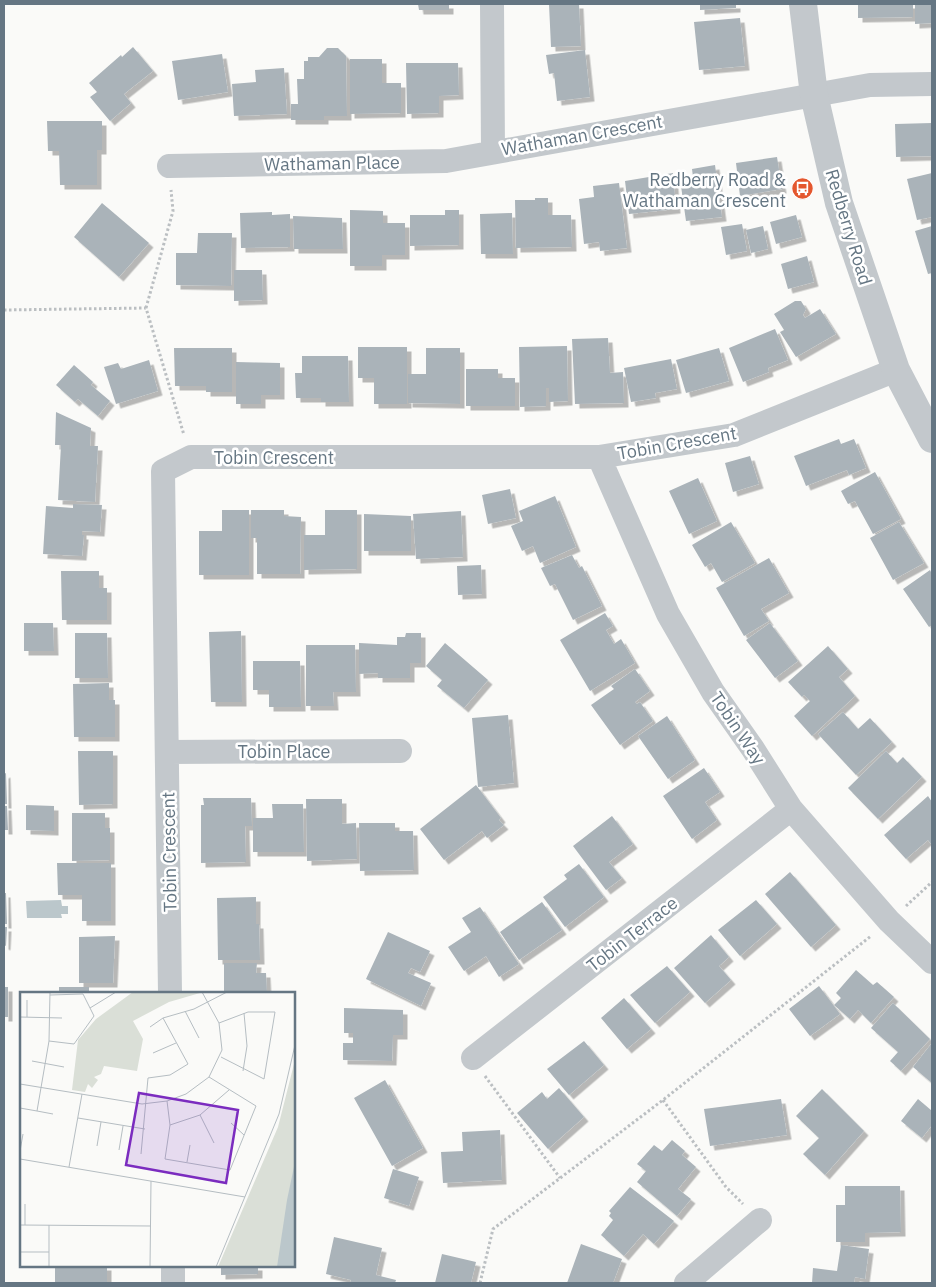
<svg xmlns="http://www.w3.org/2000/svg" width="936" height="1287" viewBox="0 0 936 1287" font-family="'IBM Plex Sans',sans-serif">
<style>
.water{fill:#bbc7cb}
.building{fill:#aab3b9;filter:url(#shadow)}
.lines{fill:none;stroke-linecap:round;stroke-linejoin:round}
.path{stroke:#bbbfc2;stroke-width:3;stroke-dasharray:2.5 2.5;stroke-linecap:butt}
.minor{stroke:#c3c8cc;stroke-width:24}
.tertiary{stroke:#c3c8cc;stroke-width:28}
.labels{text-anchor:middle;dominant-baseline:central;stroke-width:5;stroke-linejoin:round;paint-order:stroke}
.street-label{font-size:18px;fill:#657683;stroke:#fff}
.poi-label{font-size:18px;fill:#657683;stroke:#fff;text-anchor:end}
.inset-road{fill:none;stroke:#b5bdc2;stroke-width:1}
.view{fill:#7b2cbf;fill-opacity:0.15;stroke:#7b2cbf;stroke-width:2.5}
.inset-edge{fill:none;stroke:#657683;stroke-width:2.5}
</style>
<defs>
<filter id="shadow"><feDropShadow dx="4.5" dy="4.5" stdDeviation="0" flood-color="#0004"/></filter>
</defs>
<rect width="100%" height="100%" fill="#fafaf8"/>
<!-- water -->
<path class="water" d="M61 900 62 906H68V914H61L62 918H27L26 901Z"/>
<!-- building -->
<path class="building" d="M418 4H449V10H419Z
M549 4H579L581 46 551 47Z
M700 4H736V8L700 10Z
M858 4H913V17L858 18Z
M915 4H932V23L915 24Z
M740 18 745 66 699 70 694 22Z
M133 47 153 71 124 94 131 103 110 121 90 97 97 92 89 83 121 55 122 57Z
M327 48H338L346 56 347 116H324V120H291V104H298L297 79H304V61H308V57H319Z
M585 50 590 97 557 101 554 73 549 74 546 55Z
M222 54 228 92 178 100 172 61Z
M350 59H382V83H401V113L350 114Z
M406 63H458L459 95 439 96V113L407 114Z
M284 68 287 114 234 116 232 84 256 82 255 70Z
M47 121H102V150H97V185H60L59 151H48Z
M932 123V156L896 157 895 124Z
M777 157 782 189 740 196 736 163Z
M715 165 722 217 686 221 680 179 693 177 692 169Z
M673 173 676 209 629 214 625 181Z
M932 173V217L917 220 907 179Z
M619 183 627 248 600 251 599 242 584 244 579 199 594 197 593 186Z
M535 198H548V215H571L572 247 516 248 515 200H535Z
M102 203 149 243 119 277 74 237Z
M350 210 383 211V223H405V255H382V266H350Z
M445 210H459V245L410 246V215H445Z
M272 212V215L290 214V247L241 248 240 213Z
M512 213 513 254H481L480 214Z
M796 215 802 237 776 244 770 222Z
M293 216 342 218 343 249H294Z
M742 224 747 251 726 255 721 227Z
M763 226 768 249 751 253 746 230Z
M932 226V273L928 274 915 231Z
M198 233H232L231 286 176 285V253H197Z
M807 256 814 282 788 289 781 264Z
M234 270H262L263 300 234 301Z
M795 301H801L806 309 803 315 805 318 820 309 836 334 796 357 780 332 784 330 774 314Z
M775 329 788 360 768 368 769 372 743 382 729 348Z
M608 338 610 373 623 372 624 403 575 404 572 339Z
M567 346 568 401 549 402V388H546V406L520 407 519 347Z
M358 347H407V404H374V378H358Z
M174 348H232V392H206V386H175Z
M426 348H460V404L408 403V374H426Z
M719 348 729 381 686 393 676 360Z
M302 356H348L349 402H321V398H296L295 373H302Z
M671 359 677 389 655 393 656 398 631 402 624 368Z
M149 360 158 391 116 404 104 367 118 363 121 369Z
M236 362 280 363V395H261V404H236Z
M74 365 93 382 91 385 110 401 98 416 78 399 75 402 56 385Z
M466 369H498V378H515V406H466Z
M56 412 91 428 90 446H98L95 502 58 500 61 445H55Z
M839 439 841 444 854 439 866 468 849 475 847 470 806 486 794 456Z
M750 456 759 484 733 492 725 463Z
M875 472 901 519 873 534 855 501 848 504 841 491Z
M698 478 717 521 689 534 669 491Z
M510 489 516 518 488 524 482 495Z
M555 496 576 547 540 563 533 546 522 551 511 526 523 521 519 511Z
M73 504 102 505 100 532 82 531V535H84L82 556 43 554 46 506 73 508Z
M222 510H249V575H199V531H222Z
M251 510H284V516L301 517 300 574H257V538H251Z
M325 510H357V569L304 570V535H325Z
M461 511 463 557 416 559 413 514Z
M364 514 411 516V551H364Z
M731 522 755 563 722 582 711 563 705 567 692 545Z
M899 522 924 563 893 580 870 538Z
M572 555 579 568 582 566 602 606 573 620 555 584 550 586 541 568Z
M769 558 789 593 761 609 769 621 744 636 716 588Z
M481 565 482 594 458 595 457 566Z
M930 570 932 574V625L929 627 903 589Z
M61 571H99V588H107V620H62Z
M605 613 613 626 606 630 614 644 621 639 635 663 590 691 560 640Z
M24 623H53L54 651H24Z
M770 623 798 661 775 678 746 640Z
M241 631 242 702H211L209 632Z
M75 633H107L108 678H75Z
M406 633H421V663H410V678H378V673L359 674V643L397 645V637H405Z
M445 643 488 680 464 708 437 686 442 680 426 666Z
M306 645H355L356 692H333L334 706H306Z
M828 646 848 669 839 677 855 696 812 736 794 716 810 701 804 695 802 697 788 682Z
M253 661H300L301 707H269V690H253Z
M635 669 650 691 635 702 637 704 640 702 653 721 620 745 591 705 614 689 611 686Z
M109 683V700H115V737H74L73 684Z
M843 712 858 729 870 718 892 742 856 775 818 734Z
M508 715 514 783 478 787 472 718Z
M667 716 695 760 668 779 638 736Z
M78 751H113V804L79 805Z
M886 751 897 763 903 757 922 777 878 819 848 788Z
M704 768 720 792 705 802 717 820 692 839 663 796Z
M6 773 7 804H4V774Z
M476 785 501 818 499 820 504 825 487 838 482 831 444 860 420 829Z
M928 796 932 802V845L928 840 906 859 884 835Z
M203 798H251L252 826H245L246 862 201 863V805H204Z
M306 799H342V824L356 823 357 859 307 861Z
M272 804H303L304 852H253V818H273Z
M26 805 54 806V831L26 830Z
M4 806H7L8 830H4Z
M72 813H105V828H110V860L72 861Z
M612 816 633 844 609 862 622 878 606 890 573 846Z
M359 823H395V831H413L414 870 360 871Z
M57 863H111V921H82V895H58Z
M579 864 604 897 565 927 543 897 567 879 564 875Z
M790 872 836 925 811 947 765 894Z
M4 893H6L7 924H4Z
M256 897V924H259L260 960H218L217 898Z
M756 900 777 924 740 956 718 930Z
M542 902 562 930 519 960 500 932Z
M480 907 519 964 499 977 486 956 464 971 448 947 471 932 462 918Z
M4 927H7L6 946 4 945Z
M388 932 430 951 420 972 411 968 408 973 431 983 421 1006 366 979Z
M711 935 729 957 719 966 731 980 705 1003 674 968Z
M115 936 113 983H79V937Z
M224 963H257L256 973H266L267 993H224Z
M667 966 690 992 655 1023 630 995Z
M856 970 873 985 877 982 894 997 871 1023 858 1010 850 1019 834 1005 841 998 836 993Z
M819 986 840 1014 810 1036 789 1009Z
M4 987H8V1017H4Z
M59 987H89V993H59Z
M624 998 651 1029 627 1049 601 1018Z
M893 1003 930 1039 901 1071 890 1061 898 1052 871 1028Z
M344 1008 403 1010V1035H393L392 1061 343 1060V1043H353V1033H344Z
M584 1041 604 1065 569 1095 547 1069Z
M932 1043V1083L913 1067Z
M385 1080 423 1148 392 1166 354 1098Z
M559 1088 584 1117 548 1149 517 1113 542 1092 547 1099Z
M822 1089 864 1131 825 1175 803 1154 819 1138 796 1116Z
M781 1099 787 1135 710 1146 704 1109Z
M918 1099 932 1111V1125L922 1138 901 1121Z
M500 1130 502 1180 443 1183 441 1152 463 1151 462 1132Z
M672 1140 685 1151 682 1155 696 1167 678 1189 691 1199 677 1216 637 1182 646 1171 637 1164 654 1145 662 1151Z
M393 1169 419 1177 409 1206 384 1198Z
M845 1186H900L901 1232 865 1233V1242H836V1205H845Z
M630 1187 674 1221 654 1244 643 1234 624 1256 601 1235 613 1220 609 1216 611 1213 609 1211Z
M334 1237 382 1248 376 1275 396 1280 395 1283H350L351 1280 326 1274Z
M581 1244 622 1259 613 1283H567Z
M841 1245 869 1249 865 1279 855 1277 854 1283H812L813 1268 837 1271Z
M442 1254 476 1262 471 1283H435Z
M55 1266H107V1283H55Z
M221 1266H258V1274L221 1275Z"/>
<g class="lines">
<!-- path -->
<path class="path" d="M146 308 173 211 171 190
M4 310 146 308 184 435
M906 906 932 882
M485 1076 560 1178
M663 1100 726 1187 743 1204
M480 1283 493 1229 663 1100 871 936"/>
<!-- minor -->
<path class="minor" d="M492 4 493 151
M169 166 446 161 870 85 932 84
M599 457 668 614 713 692 753 749 791 809 889 921 932 962
M168 752 400 751
M170 993 163 471 191 457H599L734 435 896 370
M473 1058 791 809
M173 1266V1283
M686 1283 760 1220"/>
<!-- tertiary -->
<path class="tertiary" d="M803 4 814 95 839 203 896 370 932 439"/>
</g>
<!-- icons -->
<defs>
<symbol id="bus-disc" viewBox="-11 -11 22 22"><circle r="9.5" fill="#e4572e" stroke="#fff"/><path d="M-5-6H5V4H4V6H2V4H-2V6H-4V4H-5ZM-3.5-4V0h7V-4ZM-3.5 1.2v1.5H-2V1.2ZM2 1.2v1.5H3.5V1.2Z" fill="#fff"/></symbol>
</defs>
<g fill-rule="evenodd">
<use href="#bus-disc" x="790" y="176" width="25" height="25"/>
</g>
<g class="labels">
<!-- street labels -->
<g class="street-label">
<text transform="translate(582 135) rotate(-10)">Wathaman Crescent</text>
<text transform="translate(332 163) rotate(-1)">Wathaman Place</text>
<text transform="translate(849 227) rotate(73)">Redberry Road</text>
<text transform="translate(677 443) rotate(-10)">Tobin Crescent</text>
<text x="274" y="457">Tobin Crescent</text>
<text transform="translate(738 728) rotate(56)">Tobin Way</text>
<text x="284" y="751">Tobin Place</text>
<text transform="translate(169 852) rotate(-91)">Tobin Crescent</text>
<text transform="translate(632 934) rotate(-38)">Tobin Terrace</text>
</g>
<!-- poi labels -->
<g class="poi-label">
<text x="786" y="179">Redberry Road &amp;<tspan x="786" dy="21">Wathaman Crescent</tspan></text>
</g>
</g>
<!-- overview -->
<g transform="translate(20 992)">
<rect width="275" height="275" fill="#fafaf8"/>
<path d="M113 0 180 1 149 10 113 29 123 47 117 79 84 74 81 82 74 85 78 88 72 96 68 92 65 100 52 98 58 48 76 27ZM275 68V183L261 275H198L258 135Z" fill="#dadfd7"/>
<path d="M275 170V275H257L267 208Z" fill="#bbc7cb"/>
<path class="inset-road" d="M7 8V25M70 16 96 0M165 19 179 46M0 25 42 26M199 31 228 20H255L244 87 201 65M130 35 143 26M29 49 54 52 74 24 63 2 30 3M133 61 156 51M12 69 44 75M223 79 227 54 224 21M0 92 122 112 147 109 166 102 189 85 202 58 199 31 182 0M147 109 150 133 145 167 210 178 236 114 189 85M0 116 17 119 29 49 30 0M17 119 33 122M180 123 194 151M58 126 125 137M211 131 224 143M150 133 180 123 209 98M77 154 81 130M99 158 103 134M0 159 3 142M121 162 128 86 150 83 168 72 143 26 174 17 207 0M0 167 225 205M167 170 170 153M49 175 62 102M5 212V233M0 233 131 234M29 233V275M0 260H29M130 275 131 189M196 275 259 122 275 53"/>
<path class="view" d="M119 101 218 118 206 191 106 173Z"/>
<rect width="275" height="275" class="inset-edge"/>
</g>
<!-- border -->
<rect width="936" height="1287" fill="none" stroke="#657683" stroke-width="10"/>
</svg>
